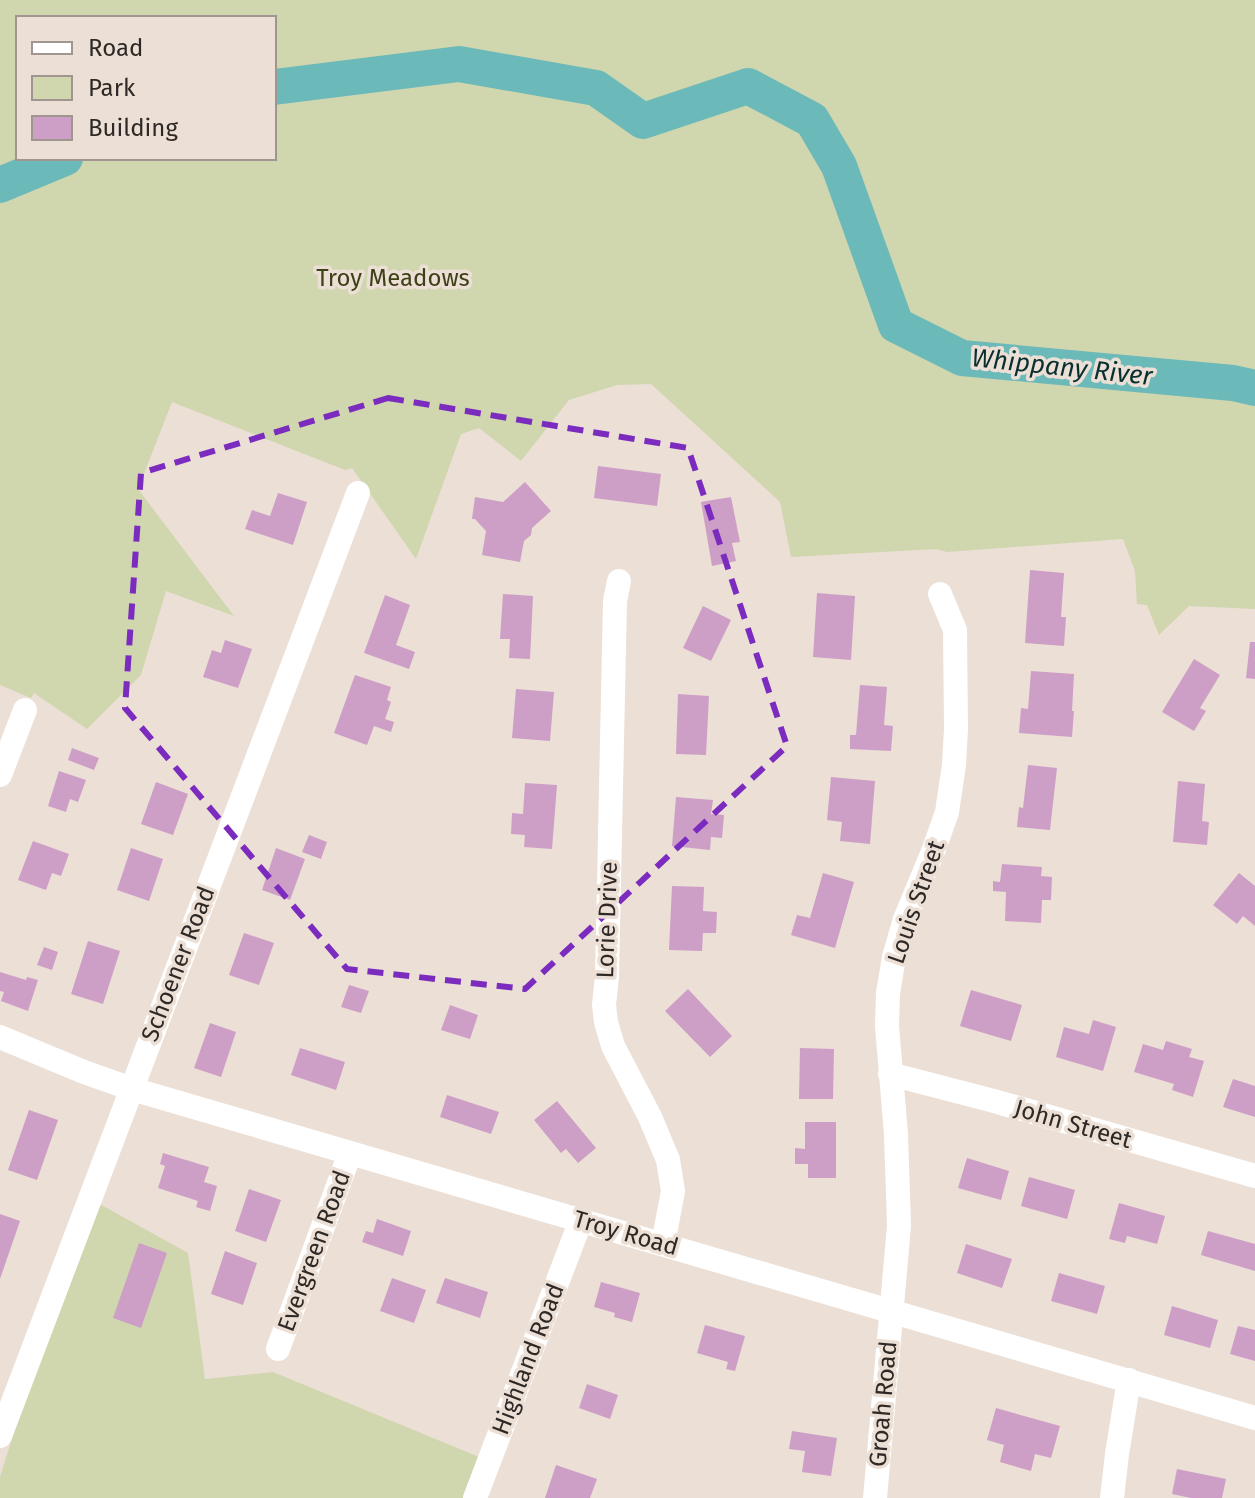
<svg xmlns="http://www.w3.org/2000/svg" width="1255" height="1498" viewBox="0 0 1255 1498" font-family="'Fira Sans',sans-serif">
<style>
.green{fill:#d0d6ae;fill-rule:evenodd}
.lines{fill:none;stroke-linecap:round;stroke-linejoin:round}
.river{stroke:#6cb9ba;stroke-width:36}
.building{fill:#cd9fc7}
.minor{stroke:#fff;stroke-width:24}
.marked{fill:none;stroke:#7b2cbf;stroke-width:6;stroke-dasharray:16 10;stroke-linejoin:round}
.labels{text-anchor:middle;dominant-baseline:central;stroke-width:7;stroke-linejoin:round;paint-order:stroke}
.park-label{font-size:24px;fill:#3d4116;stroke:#ecdfd5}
.street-label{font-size:24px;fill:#2e2926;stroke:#ecdfd5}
.water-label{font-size:26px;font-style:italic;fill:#083031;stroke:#ecdfd5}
</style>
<rect width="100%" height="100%" fill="#ecdfd5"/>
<!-- green -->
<path class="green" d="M0 0H1255V609L1189 606 1159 635 1147 605 1137 604 1135 571 1123 539 947 552 936 549 791 557 780 502 651 384 617 385 569 400 521 461 479 428 461 434 416 559 352 468 345 470 172 402 138 489 234 616 166 591 141 675 87 729 34 693 31 698 0 685ZM18 18H274V158H18Z
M87 1197 188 1253 205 1379 273 1372 484 1459 469 1498H0V1477Z"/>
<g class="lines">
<!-- river -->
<path class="river" d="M274 87 459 64 596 88 643 121 748 86 812 120 839 166 896 325 962 358 1233 383 1255 388
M0 185 65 158"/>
</g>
<!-- building -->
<path class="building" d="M598 466 661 474 657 506 594 498Z
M525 482 551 511 532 528 531 535 524 541 520 562 482 555 486 531 475 519H472L475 497 503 502Z
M278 493 307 502 293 545 245 529 252 510 270 516Z
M731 497 740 542 732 543 736 561 712 566 701 502Z
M1030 570 1064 573 1061 617H1066L1064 646 1025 643Z
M817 593 855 596 851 660 813 657Z
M503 594 533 596 530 659 509 658 510 639H500Z
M385 595 410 605 396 645 415 652 409 669 364 653Z
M703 606 731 620 711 661 683 648Z
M225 640 252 649 238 688 203 677 212 650 221 653Z
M1250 642H1255V679L1246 678Z
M1194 659 1220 675 1200 708 1206 711 1194 731 1162 712Z
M1031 671 1074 674 1072 711H1074L1072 737 1019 733 1021 708 1028 709Z
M355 675 391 687 387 700 391 702 385 719 394 722 391 732 374 726 367 745 334 733Z
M860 685 887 687 884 725 893 726 891 751 850 749V735H856Z
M516 689 554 692 550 741 512 738Z
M678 694 709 696 706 755 676 754Z
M72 748 99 758 94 770 68 760Z
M1028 765 1057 768 1050 830 1017 827 1019 807 1023 808Z
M59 771 86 780 78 802 70 799 66 812 48 806Z
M831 777 875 781 870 844 840 841 842 822 827 820Z
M1178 781 1205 784 1202 821 1209 822 1207 845 1173 842Z
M156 782 188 794 173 835 141 824Z
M525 783 557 785 552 849 524 847 525 835 511 834 512 813 523 814Z
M676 797 713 800 711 814 724 815 722 838 711 837 710 850 672 846Z
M309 835 327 842 321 859 302 852Z
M33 841 69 854 61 876 52 873 46 890 18 880Z
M131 848 163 859 149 901 117 890Z
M276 848 305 859 290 900 262 890Z
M1002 864 1042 867 1041 876 1052 877 1051 900H1042L1041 923 1005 921 1006 892 993 891V881L1000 882Z
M823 873 854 882 835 948 791 935 797 915 810 918Z
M1239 873 1255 886V926L1243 916 1237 924 1213 905Z
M672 886 704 887 703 911 717 912 716 933H703L702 951 669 950Z
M244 933 274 943 259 985 229 975Z
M88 941 120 951 103 1004 71 994Z
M44 947 58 952 52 970 37 965Z
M0 972 26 980 27 977 38 980 28 1011 1 1001 4 992 0 991Z
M349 985 369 991 361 1013 341 1007Z
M688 989 732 1036 710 1057 665 1011Z
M971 990 1022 1005 1011 1041 960 1026Z
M450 1005 478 1015 470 1039 441 1030Z
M1093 1020 1116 1027 1103 1071 1056 1057 1064 1027 1089 1034Z
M210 1023 236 1032 221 1077 194 1068Z
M1166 1041 1192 1049 1189 1057 1204 1061 1193 1097 1172 1090 1174 1084 1134 1072 1143 1044 1163 1050Z
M300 1048 345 1062 336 1090 291 1075Z
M800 1048 834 1049 833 1099H799Z
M1233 1079 1255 1086V1117L1223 1107Z
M447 1095 499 1112 491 1134 440 1117Z
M557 1101 596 1148 578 1163 566 1149 561 1153 534 1120Z
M29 1110 58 1120 37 1180 8 1170Z
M805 1122H836V1178H808V1164H795V1148L805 1149Z
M163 1153 209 1167 204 1182 217 1186 210 1211 196 1207 198 1201 158 1188 165 1166 160 1164Z
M967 1158 1009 1171 1001 1200 958 1188Z
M1029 1177 1075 1190 1067 1219 1021 1206Z
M249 1189 281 1200 266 1242 235 1231Z
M1119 1203 1165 1216 1157 1244 1127 1236 1125 1243 1109 1239Z
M0 1214 20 1221 0 1279Z
M377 1219 411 1231 403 1256 362 1242 366 1231 373 1233Z
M1208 1231 1255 1244V1271L1201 1255Z
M139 1243 167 1253 141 1328 113 1318Z
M966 1244 1012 1259 1002 1288 957 1273Z
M225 1251 257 1263 243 1305 211 1294Z
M1059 1273 1105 1286 1097 1314 1051 1301Z
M392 1278 426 1290 414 1323 380 1311Z
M445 1278 488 1292 480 1318 436 1303Z
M601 1282 640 1293 632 1322 614 1317 615 1313 594 1307Z
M1172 1306 1218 1320 1210 1348 1164 1335Z
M705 1325 745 1336 735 1371 726 1369 728 1362 697 1353Z
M1238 1326 1255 1330V1361L1230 1354Z
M587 1384 618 1395 610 1419 579 1408Z
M996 1408 1060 1426 1051 1458 1035 1454 1031 1471 1000 1462 1004 1445 987 1440Z
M792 1431 837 1438 831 1476 802 1472 805 1451 789 1449Z
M556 1465 597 1479 590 1498H545Z
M1177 1469 1226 1479 1222 1498H1191L1172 1494Z"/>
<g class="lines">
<!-- minor -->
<path class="minor" d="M619 581 615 601 607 976 604 1005 606 1022 613 1046 650 1117 668 1160 673 1191 663 1244
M0 775 25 710
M0 1037 84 1072 132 1089 1255 1418
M890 1074 994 1101 1255 1176
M278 1349 350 1153
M0 1436C120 1122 238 807 358 493
M475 1498 581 1220
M875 1498 899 1226 896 1134 887 1026 888 993 894 957 905 919 934 849 947 812 954 765 956 729 955 630 940 594
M1112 1498 1117 1454 1129 1380"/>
</g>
<!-- marked area -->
<path class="marked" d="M388 398 688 448 787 746 525 989 347 969 125 708 141 473Z"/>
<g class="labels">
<!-- park labels -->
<g class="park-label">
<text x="393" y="278">Troy Meadows</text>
</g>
<!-- street labels -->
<g class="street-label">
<text transform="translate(916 902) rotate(-71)">Louis Street</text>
<text transform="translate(607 920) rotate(-88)">Lorie Drive</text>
<text transform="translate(178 964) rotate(-69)">Schoener Road</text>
<text transform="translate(1073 1124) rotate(16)">John Street</text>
<text transform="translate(626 1233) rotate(16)">Troy Road</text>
<text transform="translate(314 1251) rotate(-70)">Evergreen Road</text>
<text transform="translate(528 1359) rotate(-69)">Highland Road</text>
<text transform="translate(883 1404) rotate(-85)">Groah Road</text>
</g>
<!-- water labels -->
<g class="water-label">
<text transform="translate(1062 367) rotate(6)">Whippany River</text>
</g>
</g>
<!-- legend -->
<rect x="16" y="16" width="260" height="144" fill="#ecdfd5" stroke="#a0968f" stroke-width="2"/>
<rect x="32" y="42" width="40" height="12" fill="#ffffff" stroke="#a0968f" stroke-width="2"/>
<text x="88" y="56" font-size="24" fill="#2e2926">Road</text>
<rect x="32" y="76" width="40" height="24" fill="#d0d6ae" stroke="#a0968f" stroke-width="2"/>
<text x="88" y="96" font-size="24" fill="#2e2926">Park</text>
<rect x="32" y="116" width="40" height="24" fill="#cd9fc7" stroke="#a0968f" stroke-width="2"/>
<text x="88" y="136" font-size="24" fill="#2e2926">Building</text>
</svg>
